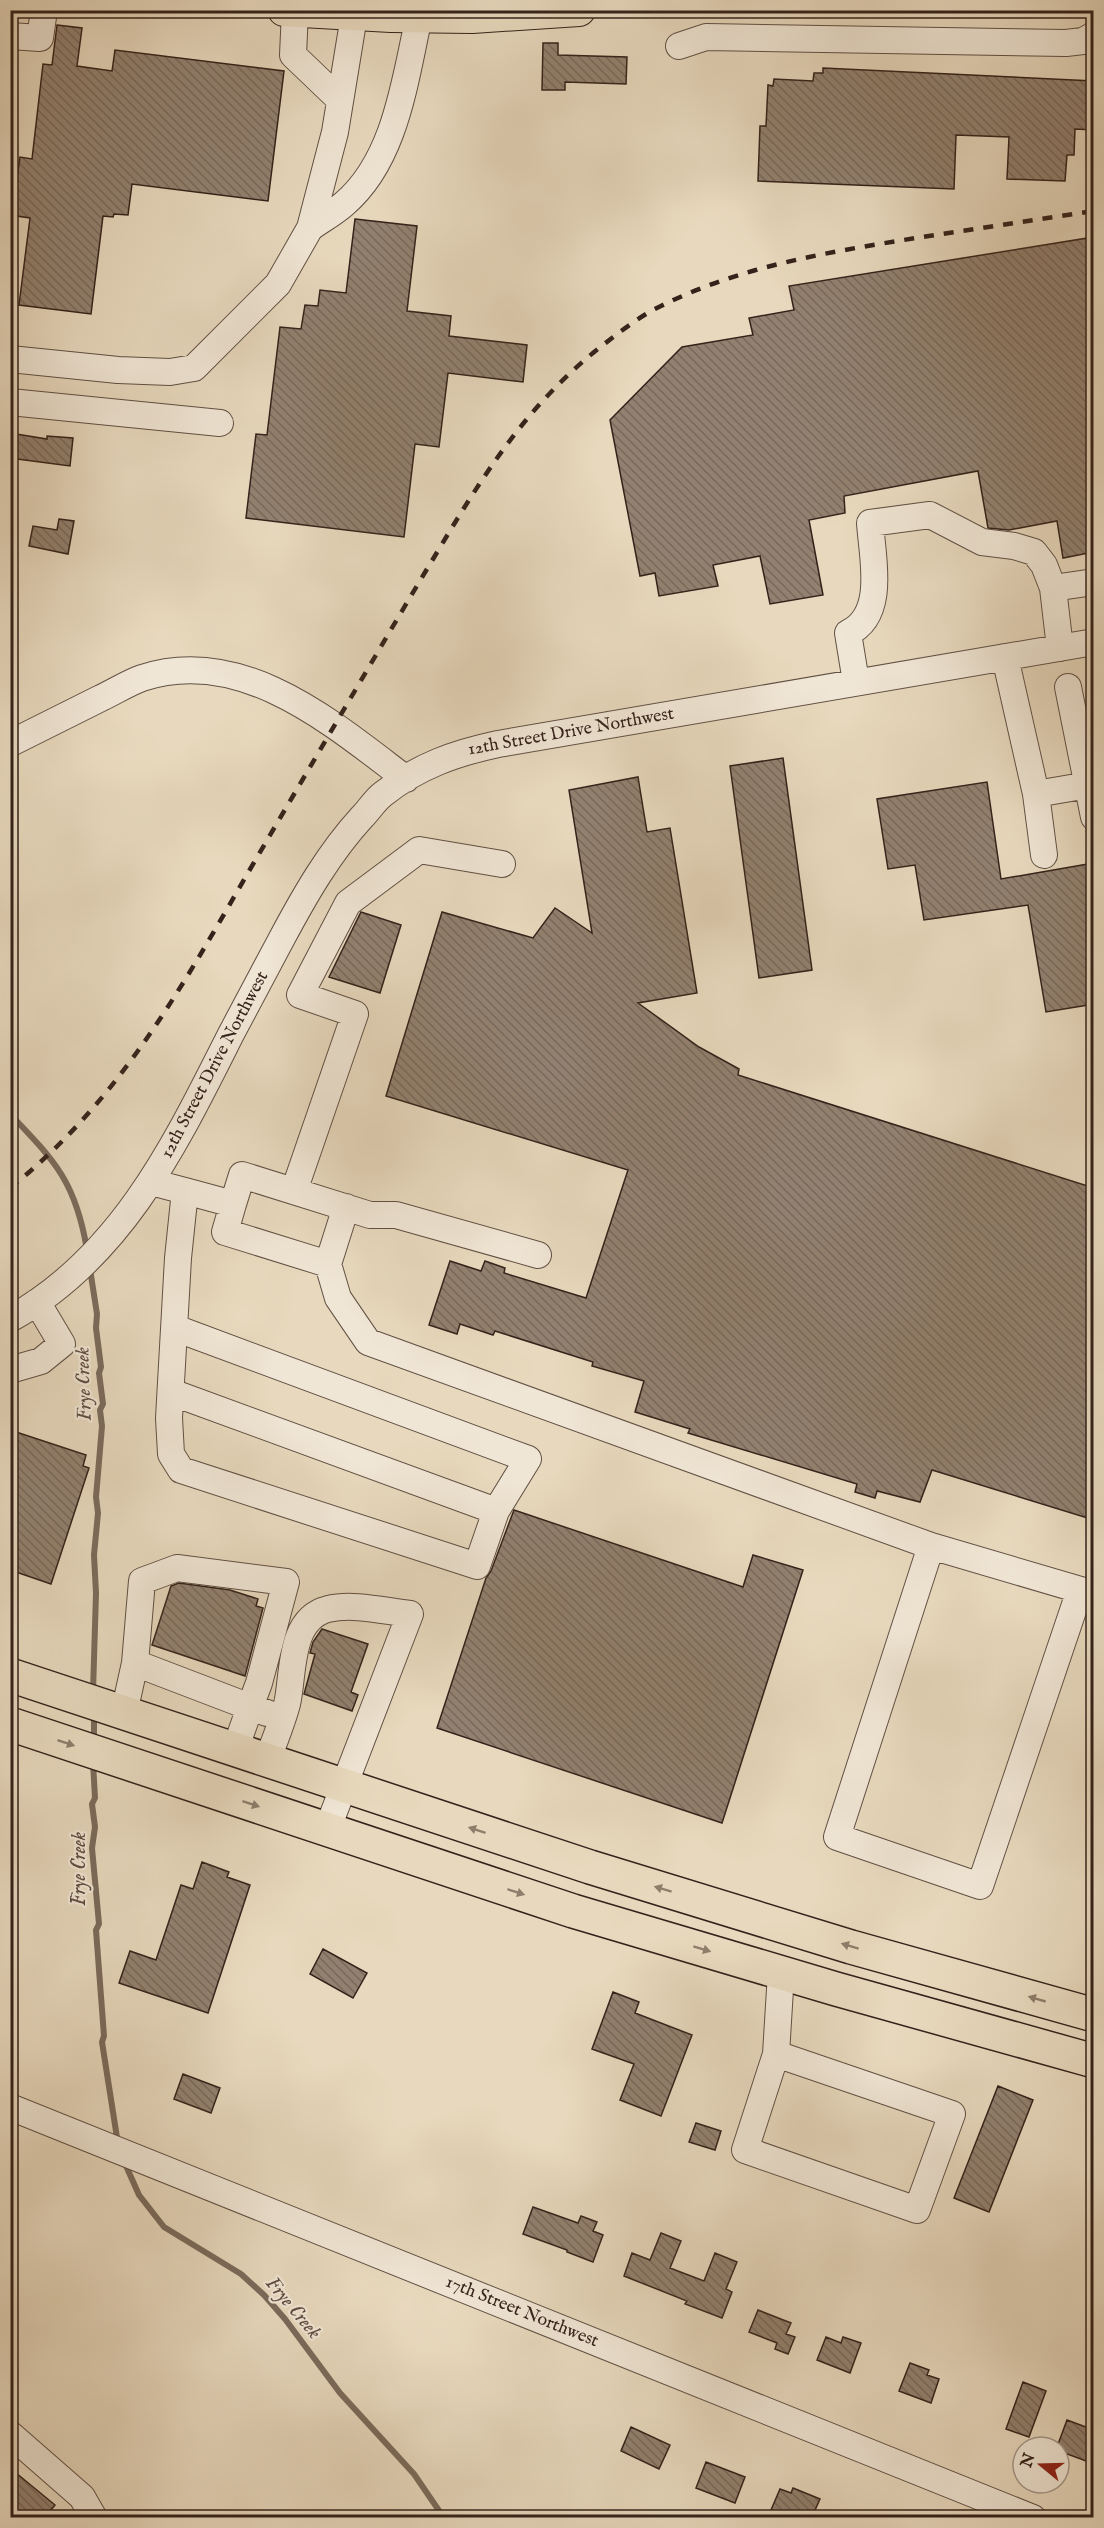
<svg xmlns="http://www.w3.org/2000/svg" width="1104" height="2528" viewBox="0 0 1104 2528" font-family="'IM FELL English',serif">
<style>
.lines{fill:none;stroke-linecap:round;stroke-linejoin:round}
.stream{stroke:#7b6b5c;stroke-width:6}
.building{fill:url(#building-back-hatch);stroke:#34221b;stroke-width:1.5}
.minor-casing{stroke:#615044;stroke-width:28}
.major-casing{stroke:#34221b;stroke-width:34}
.highway-casing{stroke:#34221b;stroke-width:36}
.path{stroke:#34221b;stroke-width:4;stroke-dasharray:4.5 3;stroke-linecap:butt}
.minor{stroke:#f0e6d5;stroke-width:26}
.major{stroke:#e8d9be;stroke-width:32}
.highway{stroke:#e8d9be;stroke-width:33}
.rail{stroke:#34221b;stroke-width:4.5;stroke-dasharray:10 10;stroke-linecap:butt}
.oneway{fill:#8e7e6c}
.labels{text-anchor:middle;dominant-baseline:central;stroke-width:4.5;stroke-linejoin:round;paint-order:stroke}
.street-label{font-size:18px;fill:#34221b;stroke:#f0e6d5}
.water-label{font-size:20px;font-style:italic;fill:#5e4c41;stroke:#f0e6d5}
</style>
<defs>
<pattern id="building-back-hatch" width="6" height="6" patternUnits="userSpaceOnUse" patternTransform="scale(1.5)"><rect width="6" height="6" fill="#928170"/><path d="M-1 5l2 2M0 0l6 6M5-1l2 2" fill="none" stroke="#78695b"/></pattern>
</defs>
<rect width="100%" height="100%" fill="#e8d9be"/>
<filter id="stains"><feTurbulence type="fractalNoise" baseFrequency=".00333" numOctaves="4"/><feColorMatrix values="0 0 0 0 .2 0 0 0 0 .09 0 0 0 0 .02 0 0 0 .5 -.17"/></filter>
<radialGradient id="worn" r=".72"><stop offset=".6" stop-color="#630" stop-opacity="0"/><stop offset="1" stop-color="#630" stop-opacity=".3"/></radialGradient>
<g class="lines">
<!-- stream -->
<path class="stream" d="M10 1114C56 1162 76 1183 87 1250
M90 1269 97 1314 96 1328 101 1367 99 1373 103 1404 100 1410 102 1426 96 1497 98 1513 94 1555 96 1593 93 1692
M94 1714V1740
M93 1762 95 1798 92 1804 95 1827 92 1848 99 1924 96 1930 104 2036 102 2042 118 2144
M123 2159 139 2195 164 2227 241 2274 264 2295 285 2319 340 2393 414 2474 444 2518"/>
</g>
<!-- building -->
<path class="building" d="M57 25 82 28 77 66 112 71 115 50 284 71 268 201 132 184 128 215 114 214 113 217 103 216 91 314 19 305 30 218 10 215V178H17L20 157 32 159 43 64 52 65Z
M543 43H558V55L627 57 626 84 565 82V90H542Z
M823 68 1094 81V130L1075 129 1074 155H1067L1065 181 1007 179 1009 137 956 135 954 189 758 181 760 126H766L768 85 773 86 774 79 813 81 814 73H823Z
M355 219 417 226 407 311 451 316 449 336 527 345 523 382 448 373 439 447 415 444 404 537 246 518 256 434 267 435 280 327 301 329 305 305 318 306 320 290 346 293Z
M1094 237V552L1063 558 1057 521 1009 530 988 528 978 471 844 496 845 513 809 520 823 595 770 604 760 556 713 565 718 586 659 596 655 573 640 576 610 420 682 347 753 335 749 318 794 310 789 286Z
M10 433 47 439V436L73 438 70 466 10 458Z
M59 519 74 521 68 554 29 546 33 526 57 530Z
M783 758 812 970 759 978 730 766Z
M638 777 647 832 670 828 697 993 638 1003 699 1047 739 1069 738 1075 1094 1188V1520L932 1470 920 1502 877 1491 875 1498 855 1492 857 1484 688 1433 690 1429 635 1412 644 1381 592 1366 593 1362 495 1331 493 1335 460 1324 457 1334 429 1325 450 1261 481 1271 485 1261 505 1268 504 1273 586 1298 628 1170 386 1096 442 912 533 938 555 908 592 933 569 790Z
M987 782 1001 879 1094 863V1004L1046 1012 1028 905 924 920 915 865 888 869 877 799Z
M361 912 401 925 380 993 329 977Z
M10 1430 86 1455 83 1466 89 1468 51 1584 10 1570Z
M514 1510 743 1587 753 1555 803 1570 722 1823 437 1728 486 1578 491 1571Z
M179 1583 230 1590 258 1599 256 1606 263 1608 245 1676 152 1645 171 1586Z
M322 1629 368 1644 351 1692 358 1695 352 1711 304 1694 315 1654 310 1653 313 1642Z
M202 1862 229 1872 227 1877 250 1885 208 2013 119 1983 130 1951 156 1960 181 1885 193 1889Z
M323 1949 367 1973 353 1998 310 1974Z
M613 1992 639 2002 635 2013 692 2035 661 2116 620 2100 634 2064 592 2049Z
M183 2074 220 2088 211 2113 174 2099Z
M998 2086 1033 2100 989 2212 954 2198Z
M696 2123 721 2131 715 2150 689 2142Z
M533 2207 578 2223 581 2216 597 2222 593 2231 603 2235 593 2262 567 2252V2250L523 2234Z
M661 2233 681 2241 670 2268 704 2281 715 2253 737 2262 726 2289 732 2292 722 2318 685 2304 687 2301 624 2276 632 2253 650 2260Z
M758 2310 791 2323 786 2334 795 2337 788 2354 775 2349 777 2343 749 2332Z
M826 2337 841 2343 843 2337 861 2343 850 2373 817 2360Z
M910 2363 929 2370 927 2375 939 2379 931 2403 899 2391Z
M1023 2382 1046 2391 1029 2437 1006 2429Z
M1067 2420 1094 2430V2464L1059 2451 1057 2447Z
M631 2427 670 2445 659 2469 621 2451Z
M706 2462 745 2477 735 2503 696 2488Z
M10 2468 55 2505 45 2517H10Z
M793 2488 820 2499 812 2517H768L780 2489 791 2493Z"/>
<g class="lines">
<defs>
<path id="minor" d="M295 11 293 55 340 100
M10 36 40 38 44 10
M679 46 706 37 1066 43 1083 41 1094 35
M310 228C321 220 334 213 344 204 396 160 405 79 419 17
M10 359 118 370 170 372 194 368 278 284 310 228 335 132 355 10
M10 402 220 423
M1060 648 1053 588 1094 582
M1005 657 1036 794 1094 784
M856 682 848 633C887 615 872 556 870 523L930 515 982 542 1014 546 1034 552 1044 565 1053 588
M1068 687 1094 817
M11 743C41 728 71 713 101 698 114 692 128 683 142 678 242 645 332 723 406 779
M1036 794 1044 855
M151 1182 185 1191 178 1258 169 1418 171 1454 181 1470 477 1566 496 1511 528 1459 175 1328
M185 1191 233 1204 225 1232 328 1264 338 1298 368 1342 931 1546 1094 1594
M294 1191 355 1014 300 995 348 903 419 850 502 864
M233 1204 242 1175 370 1215H396L538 1255
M328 1264 346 1207
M10 1319C122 1257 176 1143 231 1034 248 1002 265 970 282 938 305 895 329 853 362 817 369 810 375 800 383 794 418 766 456 753 498 744L1094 642
M10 1370 41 1361 62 1344 37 1302
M171 1392 496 1511
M931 1546 837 1837 980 1886 1080 1590
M124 1713 135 1663 142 1581 177 1568 286 1582 259 1683 250 1707 135 1663
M235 1750 250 1707 267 1713
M267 1761C274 1742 282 1723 287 1704 294 1675 288 1619 328 1609 353 1603 384 1611 410 1614L327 1830
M776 2054 952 2114 917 2210 745 2150 776 2054 781 1973
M10 2107 1033 2518
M10 2434 82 2497 94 2518"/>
<path id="major" d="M284 10 391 16 472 17 579 10"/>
<path id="highway" d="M10 1675 590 1867 851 1947 1094 2015
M10 1724 573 1911 836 1989 1094 2061"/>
</defs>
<!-- minor casing -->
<use href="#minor" class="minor-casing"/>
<!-- major casing -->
<use href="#major" class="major-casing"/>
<!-- highway casing -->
<use href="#highway" class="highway-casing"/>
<!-- path -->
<path class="path" d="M1003 18V10"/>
<!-- minor -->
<use href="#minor" class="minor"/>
<!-- major -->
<use href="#major" class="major"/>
<!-- highway -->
<use href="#highway" class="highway"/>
<!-- rail -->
<path class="rail" d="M10 1188C123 1098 185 981 256 859 310 767 364 675 418 584 473 493 517 412 603 345 621 331 640 316 661 306 741 266 829 252 916 238 975 229 1034 220 1094 211"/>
</g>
<!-- one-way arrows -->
<defs><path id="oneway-solid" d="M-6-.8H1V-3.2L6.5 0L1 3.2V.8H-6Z" transform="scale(1.5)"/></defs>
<g class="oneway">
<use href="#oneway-solid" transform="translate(66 1743) rotate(18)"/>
<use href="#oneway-solid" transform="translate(251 1804) rotate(18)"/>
<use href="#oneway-solid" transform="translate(477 1830) rotate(-162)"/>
<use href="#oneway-solid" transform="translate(663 1889) rotate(-163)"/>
<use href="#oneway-solid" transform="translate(516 1892) rotate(18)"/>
<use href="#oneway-solid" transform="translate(850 1946) rotate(-163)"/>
<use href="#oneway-solid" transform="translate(702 1949) rotate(17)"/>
<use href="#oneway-solid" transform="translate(1037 1999) rotate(-164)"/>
</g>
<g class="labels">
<!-- street labels -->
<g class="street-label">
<text transform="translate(571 732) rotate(-10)">12th Street Drive Northwest</text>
<text transform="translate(215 1065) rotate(-62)">12th Street Drive Northwest</text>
<text transform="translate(522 2312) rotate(22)">17th Street Northwest</text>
</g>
<!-- water labels -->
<g class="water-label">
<text transform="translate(84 1384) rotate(-92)">Frye Creek</text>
<text transform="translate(79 1869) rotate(-90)">Frye Creek</text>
<text transform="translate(293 2308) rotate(50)">Frye Creek</text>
</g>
</g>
<!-- margin -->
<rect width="1104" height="2528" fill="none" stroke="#e8d9be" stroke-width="36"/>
<rect x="12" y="12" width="1080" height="2504" fill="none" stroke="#34221b" stroke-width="3"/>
<rect x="18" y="18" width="1068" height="2492" fill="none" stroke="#34221b" stroke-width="1.5"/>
<!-- north arrow -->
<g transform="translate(1041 2465) rotate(289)"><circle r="28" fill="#f0e6d5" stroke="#a5988b" stroke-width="1.5"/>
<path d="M0-4.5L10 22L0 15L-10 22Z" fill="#8f2418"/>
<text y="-9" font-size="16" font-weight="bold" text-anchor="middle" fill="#34221b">N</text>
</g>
<rect width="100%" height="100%" filter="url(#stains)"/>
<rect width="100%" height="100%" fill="url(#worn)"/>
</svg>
